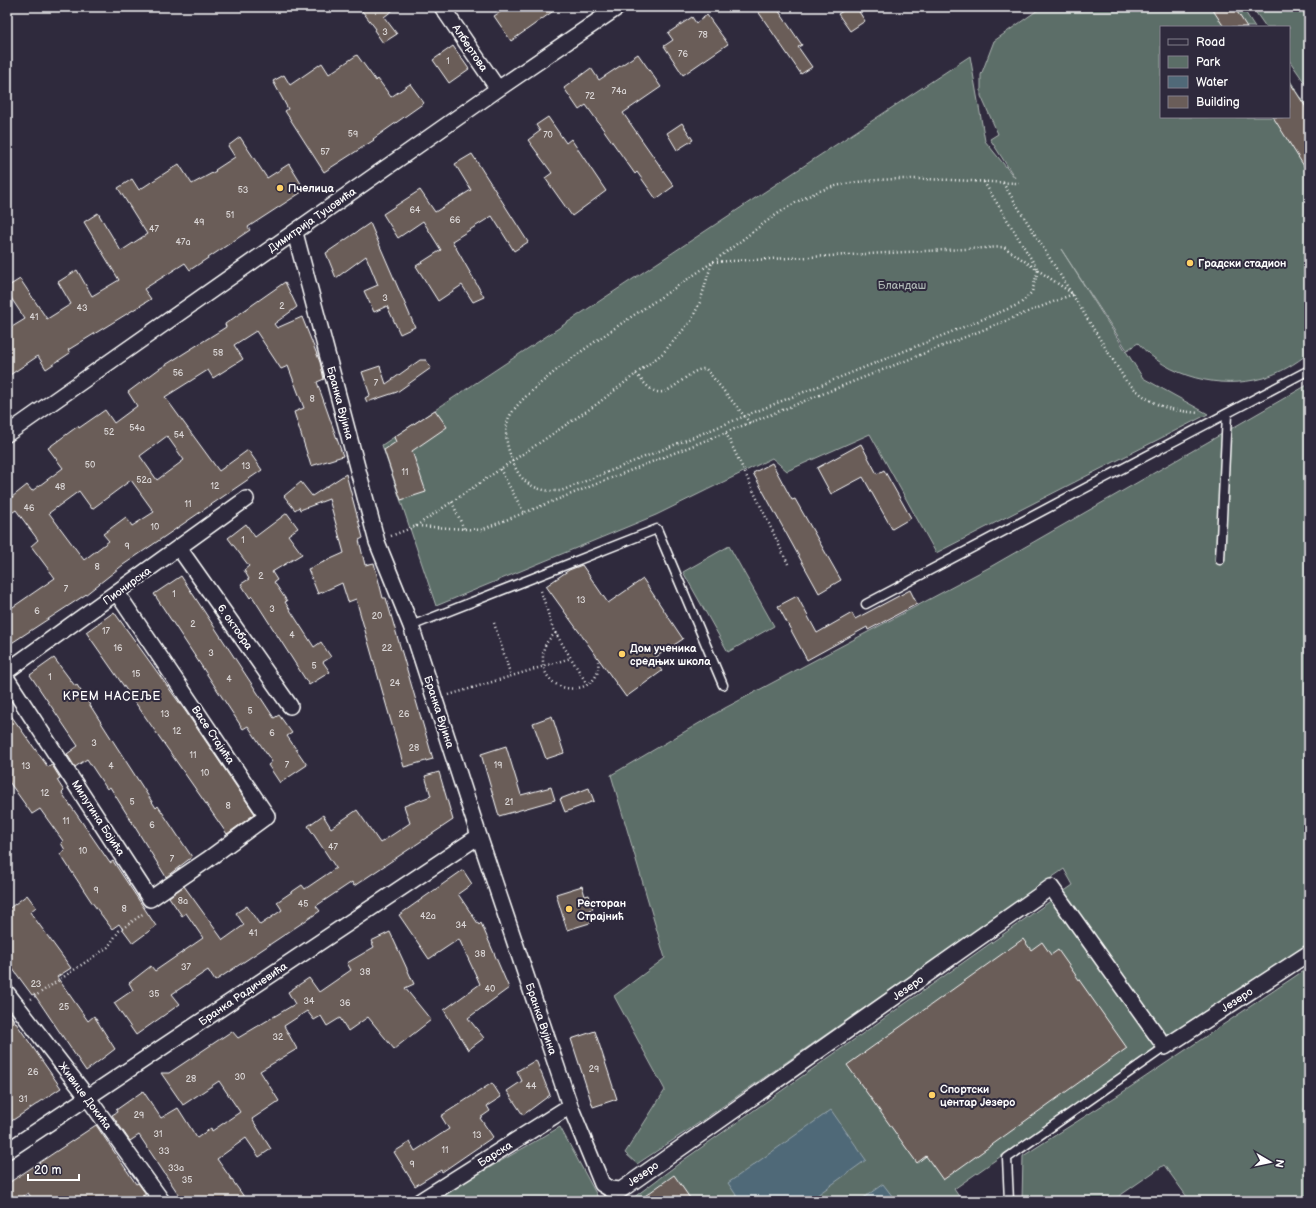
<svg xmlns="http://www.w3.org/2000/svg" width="1316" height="1208" viewBox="0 0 1316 1208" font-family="'Balsamiq Sans',sans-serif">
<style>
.green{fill:#5b6e67;stroke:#adb6b3}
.water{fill:#506978;stroke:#96a5ae}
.building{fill:#6a5d59;stroke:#fff;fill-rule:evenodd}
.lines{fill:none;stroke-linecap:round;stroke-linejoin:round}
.service-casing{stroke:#fff;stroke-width:11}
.minor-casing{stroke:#fff;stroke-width:18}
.path{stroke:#fff;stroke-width:2.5;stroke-dasharray:1 3;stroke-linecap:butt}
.service{stroke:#2f2a3d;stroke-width:8}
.minor{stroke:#2f2a3d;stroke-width:15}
.poi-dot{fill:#ffd166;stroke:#2f2a3d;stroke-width:1.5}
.labels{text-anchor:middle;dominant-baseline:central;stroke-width:4;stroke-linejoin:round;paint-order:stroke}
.number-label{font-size:9px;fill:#dad6d6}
.street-label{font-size:11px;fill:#fff;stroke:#2f2a3d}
.poi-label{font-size:11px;font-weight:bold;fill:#fff;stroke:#2f2a3d;text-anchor:start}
.park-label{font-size:11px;fill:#adb6b3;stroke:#2f2a3d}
.neighbourhood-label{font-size:12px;letter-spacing:1px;fill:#fff;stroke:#2f2a3d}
</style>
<rect width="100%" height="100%" fill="#2f2a3d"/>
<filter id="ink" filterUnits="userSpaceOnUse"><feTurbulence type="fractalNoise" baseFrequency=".025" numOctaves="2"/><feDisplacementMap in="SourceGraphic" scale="8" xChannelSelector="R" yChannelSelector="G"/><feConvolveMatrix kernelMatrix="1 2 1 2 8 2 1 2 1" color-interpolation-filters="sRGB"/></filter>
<g filter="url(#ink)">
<!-- green -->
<path class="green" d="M1042 7H1242L1255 27H1161V117H1289V79L1309 110V353C1295 364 1280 373 1263 378 1220 390 1167 377 1138 343L1127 350 1061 249 1143 378 1208 414 936 553 870 434 787 471 772 458 656 515 436 606 382 445 970 56 985 141 1015 178 990 139 998 134 981 96V75L994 41Z
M1252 7H1309V89L1289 60V27H1266Z
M1309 384V944L1180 1031 954 1189 962 1201H629L685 1159 1073 885 1064 869 693 1127 637 1164 625 1153 665 1090 614 996 665 958 611 775 725 708 990 567Z
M729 546 774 626 728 652 683 572Z
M1309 967V1201H1190L1164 1165 1112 1201H1022L1023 1156 1120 1094Z
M560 1127 600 1201H442L440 1196Z"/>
<!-- water -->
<path class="water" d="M831 1110 866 1160 809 1201H740L728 1183Z
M883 1184 896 1201H864L862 1199Z"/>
<!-- building -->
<path class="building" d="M359 7H397L384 17 397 34 383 43 374 30 376 29Z
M508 7H559L511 41 494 16Z
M755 7H776L802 45 798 47 812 67 801 74Z
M849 7H856L865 21 850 31 838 14Z
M1211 7H1234L1247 27H1224Z
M707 15 728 44 683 75 664 46 673 40 668 33 692 17 696 23Z
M453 46 469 69 449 83 433 60Z
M638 54 661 87 623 113 674 186 656 199 637 172 635 174 586 105 579 110 564 88 591 68 599 80Z
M357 55 376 81 378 79 391 97 410 84 424 103 373 139 374 140 324 172 285 111 288 109 273 81 284 75 290 85 322 63 329 74Z
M1289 81 1309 112V174L1273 117H1289Z
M548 117 566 143 571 139 606 191 572 216 545 178 552 173 528 140 540 131 536 125Z
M682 123 693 140 677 150 667 133Z
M240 137 267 178 289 164 305 190 248 227 250 230 190 270 185 263 144 289 151 299 68 350 70 353 46 369 38 356 7 377V330L25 319 7 292V287L20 279 47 319 71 304 58 282 77 270 92 296 119 280 84 222 98 213 121 251 147 234 118 188 132 179 139 190 179 164 192 184 216 171 215 170 235 157 228 146Z
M472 154 528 242 514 251 492 216 452 241 484 297 473 302 462 285 438 301 416 266 441 250 423 221 398 238 383 214 420 190 435 212 471 190 455 164Z
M370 223 415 327 400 334 387 306 374 312 364 291 378 285 366 256 336 278 326 253Z
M285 282 297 307 274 324 277 328 302 317 320 362 324 379 317 382 343 456 311 466 294 412 304 408 288 366 281 369 256 331 234 345 243 359 213 378 208 370 165 397 219 471 248 450 262 470 123 565 85 595 7 646V611L55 578 31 546 38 540 16 510 7 516V501L27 485 32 491 63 468 48 448 78 426 79 428 105 410 114 423 137 406 128 392 159 369 226 327 225 324ZM167 436 184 460 157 480 140 456ZM131 480 154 512 132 526 126 517 103 534 109 541 84 560 49 513 79 491 92 509Z
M420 360H426L431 368 397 392 367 402 365 398 370 395 362 372 380 366 386 384Z
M435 410 447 427 412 451 426 492 401 500 384 450 396 442 394 437Z
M861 444 877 474 884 470 911 518 892 529 863 477 831 494 817 468Z
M772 463 792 500 795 499 841 580 819 593 753 473Z
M346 474 363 538 359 540 365 565 374 563 383 598H386L433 759 404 767 356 599 348 602 342 583 318 594 308 569 344 553 329 499 300 510 299 507 295 510 284 496 301 482 312 496Z
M287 513 298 528 288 535 302 554 272 572 277 580 274 582 287 601 285 602 314 647 321 642 331 657 323 662 330 672 309 685 252 596 250 598 241 584 249 579 244 570 249 566 228 538 246 524 255 537Z
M582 565 608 603 643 579 683 639 653 659 662 671 626 697 546 586 569 570Z
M181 576 274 718 279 715 292 733 287 736 307 765 280 783 268 765 272 762 248 726 243 729 154 594Z
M910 590 917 604 868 630 867 627 807 660 778 606 797 596 817 633 852 613 855 619Z
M114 612 186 712 255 814 227 834 86 632Z
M54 658 75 686 77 685 156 808 158 806 192 857 166 877 110 787 107 789 87 759 75 767 67 754 78 746 30 675Z
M7 710 48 767 52 765 60 778 57 780 64 791 62 793 110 863 113 861 156 926 133 943 119 924 112 929 91 901 60 854 65 850 61 843 63 841 40 809 32 814 7 779Z
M552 716 564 753 546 759 533 723Z
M506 746 521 795 551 787 555 800 499 816 481 754Z
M439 772 453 820 354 886 352 882 316 906 320 911 215 981 208 970 172 994 180 1004 136 1035 114 1003 133 990 129 983 151 966 155 971 203 938 186 913 182 916 169 897 184 886 223 940 244 925 236 913 247 906 260 925 282 910 277 902 302 885 305 889 336 868 308 826 323 815 331 828 357 810 380 843 410 823 404 806 431 796 425 776Z
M589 788 594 801 565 812 560 799Z
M463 870 472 884 458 894 479 925 481 923 509 988 468 1018 484 1038 468 1050 444 1010 480 984 459 939 429 959 399 915Z
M582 886 585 896 589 895 593 909 589 910 593 922 567 930 556 894Z
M27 895 36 907 30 912 71 968 57 977 88 1021 94 1016 115 1049 86 1071 34 994 32 995 7 961V910Z
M390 932 414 984 405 988 431 1020 394 1049 368 1017 348 1031 340 1018 327 1026 321 1016 314 1020 307 1011 284 1026 297 1049 260 1071 279 1101 252 1119 271 1149 259 1157 246 1138 217 1159 247 1201H183L139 1135 130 1141 112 1115 117 1112 116 1110 143 1091 161 1118 178 1108 197 1138 211 1128 212 1131 240 1112 219 1081 183 1105 161 1073H169L232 1031 238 1038 295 1004 288 992 309 978 319 992 351 970 347 963 374 947 371 941Z
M1023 939 1031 950 1042 942 1051 955 1058 950 1127 1048 943 1180 926 1156 917 1163 847 1065Z
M7 1010 61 1088 7 1124Z
M595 1031 617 1099 593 1107 571 1039Z
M536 1060 550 1095 523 1115 507 1091 522 1081 517 1071Z
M492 1083 501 1097 487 1106 490 1111 480 1118 493 1137 442 1172 441 1170 415 1186 394 1152 410 1142 415 1151 449 1129 441 1116Z
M96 1125 136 1184 138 1183 146 1194 143 1196 147 1201H34L28 1193 17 1201H7V1184Z
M674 1175 692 1201H638Z"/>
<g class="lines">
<defs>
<path id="service" d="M1220 560 1227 414
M866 604 1309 370
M411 626 657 529 723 685
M610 1189 614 1201
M1009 1201 1007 1158 1165 1047"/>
<path id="minor" d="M442 7 498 89
M295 233 377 542 411 626 479 836 570 1106 602 1184 610 1189 621 1190 1051 887 1165 1047 1309 953
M7 434 498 89 618 7
M179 548 290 706
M7 671 246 499
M7 679 150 899 207 860 267 816 117 593
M7 993 88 1098 162 1201
M7 1151 479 836
M420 1201 570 1106"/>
</defs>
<!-- service casing -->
<use href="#service" class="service-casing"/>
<!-- minor casing -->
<use href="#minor" class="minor-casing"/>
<!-- path -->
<path class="path" d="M984 182 1038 270 1032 292 1020 304 561 491C542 492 524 487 515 467 509 453 503 437 508 420 513 405 541 383 553 373 605 332 660 299 714 261 746 238 778 209 815 193 866 170 962 182 1019 183
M1003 183 1126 381C1152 406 1165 410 1200 413
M636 374C641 379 645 385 651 389 669 403 687 367 706 369L750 423
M726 433 789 566
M500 469 524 513
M452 502 464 529
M416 526 597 404 663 353 691 321 700 302 712 262 1004 247 1073 294
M391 536 416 526 481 530 1073 294
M541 591 553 629 587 684
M494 623 511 676
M556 633C547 640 543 646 543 656 540 700 604 697 598 661
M449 695 571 658
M31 999 108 947 119 931 144 913"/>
<!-- service -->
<use href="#service" class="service"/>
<!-- minor -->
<use href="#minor" class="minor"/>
</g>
</g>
<!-- markers -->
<g class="poi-dot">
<circle cx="280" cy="188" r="4"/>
<circle cx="1190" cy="263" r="4"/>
<circle cx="622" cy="654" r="4"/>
<circle cx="569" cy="909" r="4"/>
<circle cx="932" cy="1095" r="4"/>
</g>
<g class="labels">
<!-- number labels -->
<g class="number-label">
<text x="385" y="32">3</text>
<text x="703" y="35">78</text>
<text x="683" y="54">76</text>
<text x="448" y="61">1</text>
<text x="619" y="91">74a</text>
<text x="590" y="96">72</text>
<text x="353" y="134">59</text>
<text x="548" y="135">70</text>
<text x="325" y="152">57</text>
<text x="243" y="190">53</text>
<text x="415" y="210">64</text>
<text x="230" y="215">51</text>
<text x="455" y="220">66</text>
<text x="199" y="222">49</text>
<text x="154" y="229">47</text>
<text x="183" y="242">47a</text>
<text x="385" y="298">3</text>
<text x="282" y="306">2</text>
<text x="82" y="308">43</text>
<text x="34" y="317">41</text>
<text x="218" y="353">58</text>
<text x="178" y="373">56</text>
<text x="376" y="383">7</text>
<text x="312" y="399">8</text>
<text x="137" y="428">54a</text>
<text x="109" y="432">52</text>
<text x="179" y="435">54</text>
<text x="90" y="465">50</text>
<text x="246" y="466">13</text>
<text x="405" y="472">11</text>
<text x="144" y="480">52a</text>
<text x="215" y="486">12</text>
<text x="60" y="487">48</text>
<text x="188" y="504">11</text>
<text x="29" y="508">46</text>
<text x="155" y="527">10</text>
<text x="243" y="540">1</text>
<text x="127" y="546">9</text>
<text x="97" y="567">8</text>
<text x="261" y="576">2</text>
<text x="66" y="589">7</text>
<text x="174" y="594">1</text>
<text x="581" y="600">13</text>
<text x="272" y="609">3</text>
<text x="37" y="611">6</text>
<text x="377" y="616">20</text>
<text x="193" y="624">2</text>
<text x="106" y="631">17</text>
<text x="292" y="635">4</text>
<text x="118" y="648">16</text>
<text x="387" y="648">22</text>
<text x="211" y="653">3</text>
<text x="314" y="666">5</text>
<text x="136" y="674">15</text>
<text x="50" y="677">1</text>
<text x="229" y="679">4</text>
<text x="395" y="683">24</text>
<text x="250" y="711">5</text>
<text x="165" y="714">13</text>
<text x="404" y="714">26</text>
<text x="177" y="731">12</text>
<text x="272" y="733">6</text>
<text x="94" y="743">3</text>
<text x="414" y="748">28</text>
<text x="193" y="755">11</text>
<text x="287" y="765">7</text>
<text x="498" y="765">19</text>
<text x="26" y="766">13</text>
<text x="111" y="766">4</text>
<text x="205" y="773">10</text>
<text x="45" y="793">12</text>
<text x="132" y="802">5</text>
<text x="509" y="802">21</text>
<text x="228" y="806">8</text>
<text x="66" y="821">11</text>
<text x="152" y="825">6</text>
<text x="333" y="847">47</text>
<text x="83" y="851">10</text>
<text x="172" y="859">7</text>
<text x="96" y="890">9</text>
<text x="183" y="901">8a</text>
<text x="303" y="904">45</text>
<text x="124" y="909">8</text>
<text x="428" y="916">42a</text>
<text x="461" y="925">34</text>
<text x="253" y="933">41</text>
<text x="480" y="954">38</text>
<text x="186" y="967">37</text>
<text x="365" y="972">38</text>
<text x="36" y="984">23</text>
<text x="490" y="989">40</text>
<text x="154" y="994">35</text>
<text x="309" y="1001">34</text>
<text x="345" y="1003">36</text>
<text x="64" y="1007">25</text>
<text x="278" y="1037">32</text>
<text x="594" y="1069">29</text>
<text x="33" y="1072">26</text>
<text x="240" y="1077">30</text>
<text x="191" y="1079">28</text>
<text x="531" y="1086">44</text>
<text x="23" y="1099">31</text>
<text x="139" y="1115">29</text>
<text x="158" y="1134">31</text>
<text x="477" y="1135">13</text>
<text x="445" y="1150">11</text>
<text x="164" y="1151">33</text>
<text x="412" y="1164">9</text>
<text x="176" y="1168">33a</text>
<text x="187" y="1180">35</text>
</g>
<!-- street labels -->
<g class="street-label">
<text transform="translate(470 48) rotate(56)">Албертова</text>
<text transform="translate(312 220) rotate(-35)">Димитрија Туцовића</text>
<text transform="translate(340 403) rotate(75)">Бранка Вујина</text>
<text transform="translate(127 586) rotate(-36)">Пионирска</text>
<text transform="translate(235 627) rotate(55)">6. октобра</text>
<text transform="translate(439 712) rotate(72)">Бранка Вујина</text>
<text transform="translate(213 735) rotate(56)">Васе Стајића</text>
<text transform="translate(98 818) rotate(57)">Милутина Бојића</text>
<text transform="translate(908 988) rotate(-35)">Језеро</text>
<text transform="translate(243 994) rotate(-34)">Бранка Радичевића</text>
<text transform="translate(1237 1000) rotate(-33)">Језеро</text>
<text transform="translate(541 1019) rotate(71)">Бранка Вујина</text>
<text transform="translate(85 1096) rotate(53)">Живице Докића</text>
<text transform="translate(495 1154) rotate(-32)">Барска</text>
<text transform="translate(643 1174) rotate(-35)">Језеро</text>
</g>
<!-- poi labels -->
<g class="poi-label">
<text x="288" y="188">Пчелица</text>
<text x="1198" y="263">Градски стадион</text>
<text x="630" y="648">Дом ученика<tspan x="630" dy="13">средњих школа</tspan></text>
<text x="577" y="903">Ресторан<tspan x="577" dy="13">Страјнић</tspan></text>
<text x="940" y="1089">Спортски<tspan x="940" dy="13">центар Језеро</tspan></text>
</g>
<!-- park labels -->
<g class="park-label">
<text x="902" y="285">Бландаш</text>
</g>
<!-- neighbourhood labels -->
<g class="neighbourhood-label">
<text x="112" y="696">КРЕМ НАСЕЉЕ</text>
</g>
</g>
<!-- margin -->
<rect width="1316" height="1208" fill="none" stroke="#2f2a3d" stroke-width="24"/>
<rect x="12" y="12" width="1292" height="1184" fill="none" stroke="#fff" stroke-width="1.5" filter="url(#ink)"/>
<!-- legend -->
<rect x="1160" y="26" width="130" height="92" fill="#2f2a3d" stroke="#827f8b"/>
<rect x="1168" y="39" width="20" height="6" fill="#2f2a3d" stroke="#827f8b"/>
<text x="1196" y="46" font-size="12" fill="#ffffff">Road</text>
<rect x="1168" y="56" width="20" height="12" fill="#5b6e67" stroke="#827f8b"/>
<text x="1196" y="66" font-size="12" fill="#ffffff">Park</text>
<rect x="1168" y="76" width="20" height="12" fill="#506978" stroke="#827f8b"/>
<text x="1196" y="86" font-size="12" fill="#ffffff">Water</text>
<rect x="1168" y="96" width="20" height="12" fill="#6a5d59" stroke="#827f8b"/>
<text x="1196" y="106" font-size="12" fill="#ffffff">Building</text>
<!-- north arrow -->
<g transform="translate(1270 1162) rotate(99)" stroke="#2f2a3d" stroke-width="3" paint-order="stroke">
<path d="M0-3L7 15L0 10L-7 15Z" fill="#ffffff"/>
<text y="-6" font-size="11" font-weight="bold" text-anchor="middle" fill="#ffffff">N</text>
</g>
<!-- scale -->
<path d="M28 1174v6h51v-6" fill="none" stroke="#ffffff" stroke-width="2"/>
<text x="34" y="1174" font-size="12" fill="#ffffff" stroke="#2f2a3d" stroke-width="3" paint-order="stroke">20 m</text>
</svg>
